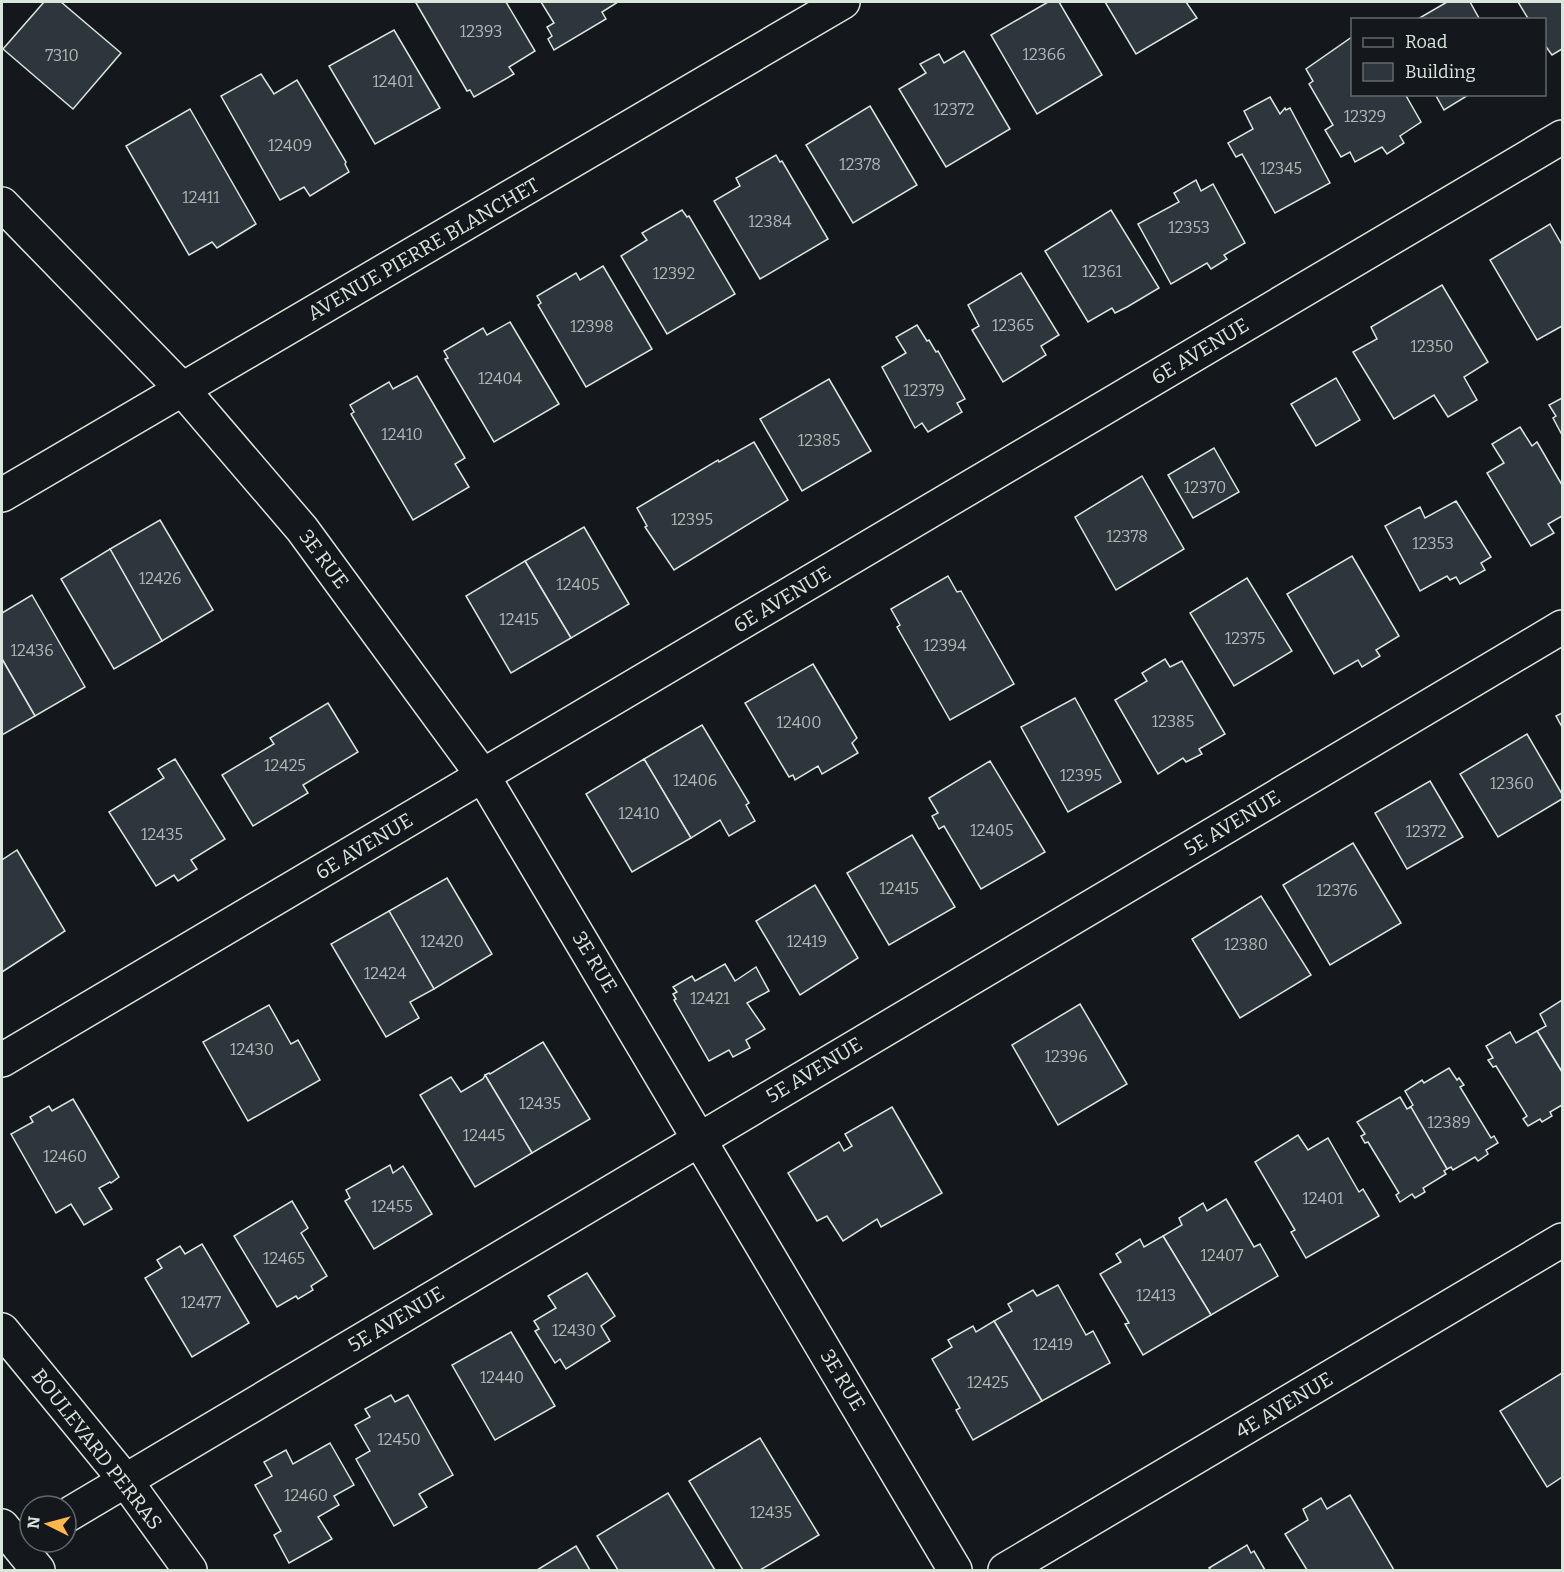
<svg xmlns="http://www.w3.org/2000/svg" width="1564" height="1572" font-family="Bitter,serif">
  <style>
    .building { fill: #2c363c; stroke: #d8e6dc; stroke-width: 1.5 }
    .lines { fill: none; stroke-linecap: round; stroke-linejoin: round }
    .minor-casing { stroke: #d8e6dc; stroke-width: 36 }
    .tertiary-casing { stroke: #d8e6dc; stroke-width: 36 }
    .secondary-casing { stroke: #d8e6dc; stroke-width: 36 }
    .minor { stroke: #14181c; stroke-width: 33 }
    .tertiary { stroke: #14181c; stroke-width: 33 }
    .secondary { stroke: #14181c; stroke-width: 33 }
    .labels { text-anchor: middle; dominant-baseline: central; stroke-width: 4.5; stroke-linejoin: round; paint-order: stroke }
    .number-label { font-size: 16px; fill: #adbab4 }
    .street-label { font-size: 20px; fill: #d8e6dc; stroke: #14181c }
  </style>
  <rect width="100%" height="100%" fill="#14181c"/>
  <g class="building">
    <polygon points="44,2 61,2 121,53 73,109 3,49"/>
    <polygon points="418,2 506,2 535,51 509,67 514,74 474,97 470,90 467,91 416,3"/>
    <polygon points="541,2 618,2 602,12 606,19 554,50 548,39 552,36 547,27 554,23"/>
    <polygon points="1048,2 1059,2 1102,75 1037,114 991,35"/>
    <polygon points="1105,2 1186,2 1197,18 1136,54"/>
    <polygon points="1447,2 1470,2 1480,20 1416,20"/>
    <polygon points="1518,2 1562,2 1562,49 1552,55 1544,44 1544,20 1529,20"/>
    <polygon points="394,30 440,108 375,144 329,66"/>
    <polygon points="1352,37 1352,94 1405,94 1421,122 1400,136 1404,143 1387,154 1382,147 1355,162 1350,152 1341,157 1325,130 1333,125 1309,84 1313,81 1306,69"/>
    <polygon points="964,51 1010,129 946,167 899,89 926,73 920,64 939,54 944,63"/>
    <polygon points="261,74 274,94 297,80 346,162 345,164 349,172 310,196 304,187 280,200 221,96"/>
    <polygon points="1435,94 1470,94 1444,110"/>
    <polygon points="1270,97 1280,114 1285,108 1286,110 1290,108 1330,183 1275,213 1242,154 1236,157 1228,143 1253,129 1244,111"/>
    <polygon points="870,106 917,185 853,223 806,145"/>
    <polygon points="190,109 256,224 217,248 212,242 189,255 126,146"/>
    <polygon points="776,155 780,162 782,161 828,239 760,279 714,201 740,186 736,178"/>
    <polygon points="1196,180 1201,191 1213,184 1245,243 1224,255 1227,259 1211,269 1207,263 1171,284 1138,224 1179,202 1174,193"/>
    <polygon points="682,210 687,217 689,216 735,294 667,334 621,256 647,240 642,233"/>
    <polygon points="1111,210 1159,288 1127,307 1115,313 1112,308 1088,322 1045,251"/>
    <polygon points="1550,224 1562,245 1562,326 1537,340 1490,260"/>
    <polygon points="603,266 652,349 586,387 538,305 541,303 537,296 576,273 580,280"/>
    <polygon points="1021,273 1059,335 1041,346 1046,355 1003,382 972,330 979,326 968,305"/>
    <polygon points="1442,285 1488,362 1464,377 1477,400 1448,417 1434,395 1394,419 1353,352 1377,339 1371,327"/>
    <polygon points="510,322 559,404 494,442 445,359 448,358 444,351 483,328 487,335"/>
    <polygon points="917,325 927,341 929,340 936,352 938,351 965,399 957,403 962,412 928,432 922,423 915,428 882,367 906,353 896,337"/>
    <polygon points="417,376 465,458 455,464 469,487 413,520 351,414 354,412 350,405 389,382 393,389"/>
    <polygon points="1336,378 1360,420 1316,446 1291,404"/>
    <polygon points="829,379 871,451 802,491 760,419"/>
    <polygon points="1562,398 1562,435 1553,418 1556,416 1549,405"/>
    <polygon points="1520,427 1532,446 1537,442 1562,485 1562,516 1548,524 1554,533 1531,546 1487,473 1504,463 1492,444"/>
    <polygon points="754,442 788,500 674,570 645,527 647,526 637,508 718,460 719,462"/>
    <polygon points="1214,448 1239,492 1193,518 1168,475"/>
    <polygon points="1142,476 1184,549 1116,590 1075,517"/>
    <polygon points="1456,501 1491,557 1481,563 1485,570 1460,584 1456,577 1450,580 1447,576 1420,591 1385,526 1420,507 1425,518"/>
    <polygon points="160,520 213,610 162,641 110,549"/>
    <polygon points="584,527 629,604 571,638 525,561"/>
    <polygon points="110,549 162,641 114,669 61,579"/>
    <polygon points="1352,556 1399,636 1376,650 1380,656 1362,667 1358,660 1334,674 1287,594"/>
    <polygon points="525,561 571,638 511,673 466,596"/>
    <polygon points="948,576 957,592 961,591 1014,684 950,720 897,627 900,625 891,609"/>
    <polygon points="1247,578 1292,651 1234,686 1190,613"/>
    <polygon points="32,595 85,687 35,716 2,659 2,613"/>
    <polygon points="2,659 35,716 2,735"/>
    <polygon points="1165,659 1170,667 1182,661 1225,734 1199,749 1202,754 1186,762 1183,758 1158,774 1115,700 1147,681 1142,673"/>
    <polygon points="813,664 857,738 852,743 858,753 822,774 818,766 795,780 793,775 789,777 745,703"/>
    <polygon points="1075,698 1121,782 1068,812 1021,727"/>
    <polygon points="328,703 358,752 303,785 308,793 253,826 222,775 274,744 270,738"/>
    <polygon points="1562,713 1562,727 1556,716"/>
    <polygon points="702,725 749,803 746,805 755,821 729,836 720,820 691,838 644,759"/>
    <polygon points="1527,734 1562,794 1562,799 1498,837 1460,774"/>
    <polygon points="175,759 225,839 191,860 197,869 178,881 174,875 156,886 109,812 164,778 158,769"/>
    <polygon points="644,759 691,838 632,872 586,794"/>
    <polygon points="990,761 1045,852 981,889 944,826 939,829 932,816 938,813 929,798"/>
    <polygon points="1430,781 1463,837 1407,869 1375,813"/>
    <polygon points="912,835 955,907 889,945 847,873"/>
    <polygon points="1353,843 1401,923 1330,965 1283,885"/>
    <polygon points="17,850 65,931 2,972 2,860"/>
    <polygon points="447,878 492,954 434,989 389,911"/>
    <polygon points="815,885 858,958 800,995 756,921"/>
    <polygon points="1261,896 1311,975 1240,1018 1192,939"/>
    <polygon points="389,911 434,989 410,1002 419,1018 386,1037 331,944"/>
    <polygon points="725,964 735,981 756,967 769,991 747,1003 765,1029 746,1040 750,1048 733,1057 729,1050 709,1061 674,1000 676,999 673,994 677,992 673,987 692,976 695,981"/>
    <polygon points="1562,1000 1562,1072 1537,1031 1546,1026 1540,1014"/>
    <polygon points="1080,1004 1127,1084 1058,1125 1012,1045"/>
    <polygon points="269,1005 291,1044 298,1040 320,1080 248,1121 203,1042"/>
    <polygon points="1537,1031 1562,1072 1562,1105 1550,1112 1552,1116 1542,1122 1540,1119 1528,1126 1523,1119 1527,1116 1496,1066 1493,1067 1488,1060 1493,1058 1486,1046 1510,1032 1516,1043"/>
    <polygon points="543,1042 590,1119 532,1153 485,1075 489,1073 490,1074"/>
    <polygon points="1449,1068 1457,1080 1459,1078 1464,1085 1460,1087 1491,1138 1494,1136 1498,1143 1486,1150 1488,1154 1478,1161 1475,1157 1453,1170 1451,1167 1447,1169 1410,1107 1413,1105 1405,1091 1422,1080 1424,1083"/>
    <polygon points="485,1075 532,1153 475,1187 420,1095 451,1077 461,1092 483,1079"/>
    <polygon points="1400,1097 1407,1109 1411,1107 1447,1169 1444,1171 1446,1174 1423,1188 1425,1192 1415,1198 1412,1194 1400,1202 1396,1195 1399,1193 1368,1142 1365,1143 1361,1136 1365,1134 1357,1122"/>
    <polygon points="73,1099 119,1177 111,1183 110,1182 99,1188 112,1209 84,1225 71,1204 56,1213 11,1134 33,1122 30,1117 49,1106 52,1111"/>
    <polygon points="892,1107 942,1193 881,1227 877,1219 843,1241 827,1216 817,1221 788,1173 839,1142 844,1151 852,1146 845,1134"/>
    <polygon points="1298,1135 1308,1150 1328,1138 1359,1192 1363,1189 1379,1216 1306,1258 1291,1232 1295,1230 1255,1162"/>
    <polygon points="390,1165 393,1173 403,1166 432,1214 374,1249 345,1201 350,1198 346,1190"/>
    <polygon points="1226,1199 1254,1247 1260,1244 1278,1276 1211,1315 1163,1236 1182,1225 1179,1218 1203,1203 1207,1211"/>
    <polygon points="292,1201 308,1228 301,1233 327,1276 311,1286 313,1290 298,1299 296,1296 277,1307 234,1236"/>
    <polygon points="1163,1236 1211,1315 1143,1355 1125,1324 1129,1323 1100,1274 1121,1262 1116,1254 1140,1239 1144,1247"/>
    <polygon points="202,1244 249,1323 192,1357 145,1278 162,1268 157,1260 180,1246 185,1254"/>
    <polygon points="587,1273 615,1316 601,1326 610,1341 566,1369 560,1359 555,1363 535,1331 539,1329 534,1321 556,1308 548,1296"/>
    <polygon points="1058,1285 1086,1335 1093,1331 1110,1363 1042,1401 994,1321 1012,1311 1008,1304 1033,1290 1037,1296"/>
    <polygon points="994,1321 1042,1401 973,1440 956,1410 960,1408 932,1359 952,1347 948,1340 973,1326 976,1332"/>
    <polygon points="511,1332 555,1406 495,1440 452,1365"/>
    <polygon points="1562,1373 1562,1477 1547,1487 1500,1411"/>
    <polygon points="391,1395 395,1402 408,1395 453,1475 419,1494 427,1507 394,1526 356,1459 370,1451 355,1425 370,1417 365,1409"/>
    <polygon points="760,1438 819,1535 760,1570 743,1570 689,1481"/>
    <polygon points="330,1443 354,1485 334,1496 339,1505 318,1517 332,1539 289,1563 274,1535 281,1531 255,1485 272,1476 264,1462 286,1450 293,1464"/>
    <polygon points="668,1493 715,1570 618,1570 597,1536"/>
    <polygon points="1350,1495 1394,1570 1307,1570 1285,1534 1308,1520 1303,1509 1321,1498 1327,1509"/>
    <polygon points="1247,1545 1251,1553 1254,1551 1265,1570 1211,1570 1209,1568"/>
    <polygon points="576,1546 590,1570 537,1570"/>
  </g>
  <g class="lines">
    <g class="minor-casing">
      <g id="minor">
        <polyline points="2,204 183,390 302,529 483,776 955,1570"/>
        <polyline points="2,1060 1562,137"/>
        <polyline points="66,1516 1562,627"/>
        <polyline points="1005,1570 1562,1240"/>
      </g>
    </g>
    <g class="tertiary-casing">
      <polyline id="tertiary" points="2,495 843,2"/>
    </g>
    <g class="secondary-casing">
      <g id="secondary">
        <polyline points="2,1330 125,1480 190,1570"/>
        <polyline points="2,1526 38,1570"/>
      </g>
    </g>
    <use href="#minor" class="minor"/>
    <use href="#tertiary" class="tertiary"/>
    <use href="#secondary" class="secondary"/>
  </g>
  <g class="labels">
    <g class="number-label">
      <text x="481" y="31">12393</text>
      <text x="1044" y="54">12366</text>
      <text x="62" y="55">7310</text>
      <text x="393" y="81">12401</text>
      <text x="954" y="109">12372</text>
      <text x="1365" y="116">12329</text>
      <text x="290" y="145">12409</text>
      <text x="860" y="164">12378</text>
      <text x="1281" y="168">12345</text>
      <text x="201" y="197">12411</text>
      <text x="770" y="221">12384</text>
      <text x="1189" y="227">12353</text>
      <text x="1102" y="271">12361</text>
      <text x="674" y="273">12392</text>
      <text x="1013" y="325">12365</text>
      <text x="592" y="326">12398</text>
      <text x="1432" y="346">12350</text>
      <text x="500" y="378">12404</text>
      <text x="924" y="390">12379</text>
      <text x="402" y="434">12410</text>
      <text x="819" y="440">12385</text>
      <text x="1205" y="487">12370</text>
      <text x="692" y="519">12395</text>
      <text x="1127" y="536">12378</text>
      <text x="1433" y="543">12353</text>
      <text x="160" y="578">12426</text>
      <text x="578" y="584">12405</text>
      <text x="519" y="619">12415</text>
      <text x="1245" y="638">12375</text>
      <text x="945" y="645">12394</text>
      <text x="32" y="650">12436</text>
      <text x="1173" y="721">12385</text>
      <text x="799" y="722">12400</text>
      <text x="285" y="765">12425</text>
      <text x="1081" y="775">12395</text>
      <text x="695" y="780">12406</text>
      <text x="1512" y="783">12360</text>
      <text x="639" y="813">12410</text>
      <text x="992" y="830">12405</text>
      <text x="1426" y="831">12372</text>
      <text x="162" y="834">12435</text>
      <text x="899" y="888">12415</text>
      <text x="1337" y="890">12376</text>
      <text x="442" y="941">12420</text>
      <text x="807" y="941">12419</text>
      <text x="1246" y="944">12380</text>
      <text x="385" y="973">12424</text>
      <text x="710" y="998">12421</text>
      <text x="252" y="1049">12430</text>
      <text x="1066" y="1056">12396</text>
      <text x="540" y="1103">12435</text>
      <text x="1449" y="1122">12389</text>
      <text x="484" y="1135">12445</text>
      <text x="65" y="1156">12460</text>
      <text x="1323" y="1198">12401</text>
      <text x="392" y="1206">12455</text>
      <text x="1222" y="1255">12407</text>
      <text x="284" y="1258">12465</text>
      <text x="1156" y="1295">12413</text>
      <text x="201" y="1302">12477</text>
      <text x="574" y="1330">12430</text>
      <text x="1053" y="1344">12419</text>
      <text x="502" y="1377">12440</text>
      <text x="988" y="1382">12425</text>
      <text x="399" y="1439">12450</text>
      <text x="306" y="1495">12460</text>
      <text x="771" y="1512">12435</text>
    </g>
    <g class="street-label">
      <text transform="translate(423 249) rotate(-30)">AVENUE PIERRE BLANCHET</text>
      <text transform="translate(1200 351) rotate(-31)">6E AVENUE</text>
      <text transform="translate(324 559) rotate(53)">3E RUE</text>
      <text transform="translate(782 599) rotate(-31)">6E AVENUE</text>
      <text transform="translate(1232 823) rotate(-31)">5E AVENUE</text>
      <text transform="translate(364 846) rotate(-31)">6E AVENUE</text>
      <text transform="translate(595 962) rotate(59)">3E RUE</text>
      <text transform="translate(814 1070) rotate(-31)">5E AVENUE</text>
      <text transform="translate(396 1319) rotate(-31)">5E AVENUE</text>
      <text transform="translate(843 1380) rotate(59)">3E RUE</text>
      <text transform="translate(1284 1405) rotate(-31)">4E AVENUE</text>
      <text transform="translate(97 1449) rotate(52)">BOULEVARD PERRAS</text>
    </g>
  </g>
  <rect width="1564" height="1572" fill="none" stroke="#d8e6dc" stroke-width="6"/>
  <rect x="1351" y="18" width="195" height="78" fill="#14181c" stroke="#626a69" stroke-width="1.5"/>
  <rect x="1363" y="38" width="30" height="9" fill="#14181c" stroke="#626a69" stroke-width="1.5"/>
  <text x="1405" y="48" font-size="18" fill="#d8e6dc">Road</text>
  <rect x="1363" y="63" width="30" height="18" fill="#2c363c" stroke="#626a69" stroke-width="1.5"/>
  <text x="1405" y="78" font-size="18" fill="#d8e6dc">Building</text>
  <g transform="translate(48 1524) rotate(276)"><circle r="28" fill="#14181c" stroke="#626a69" stroke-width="1.5"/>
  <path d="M0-4.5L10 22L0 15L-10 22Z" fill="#ffb74d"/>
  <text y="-9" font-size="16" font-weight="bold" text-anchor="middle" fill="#d8e6dc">N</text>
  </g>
</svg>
